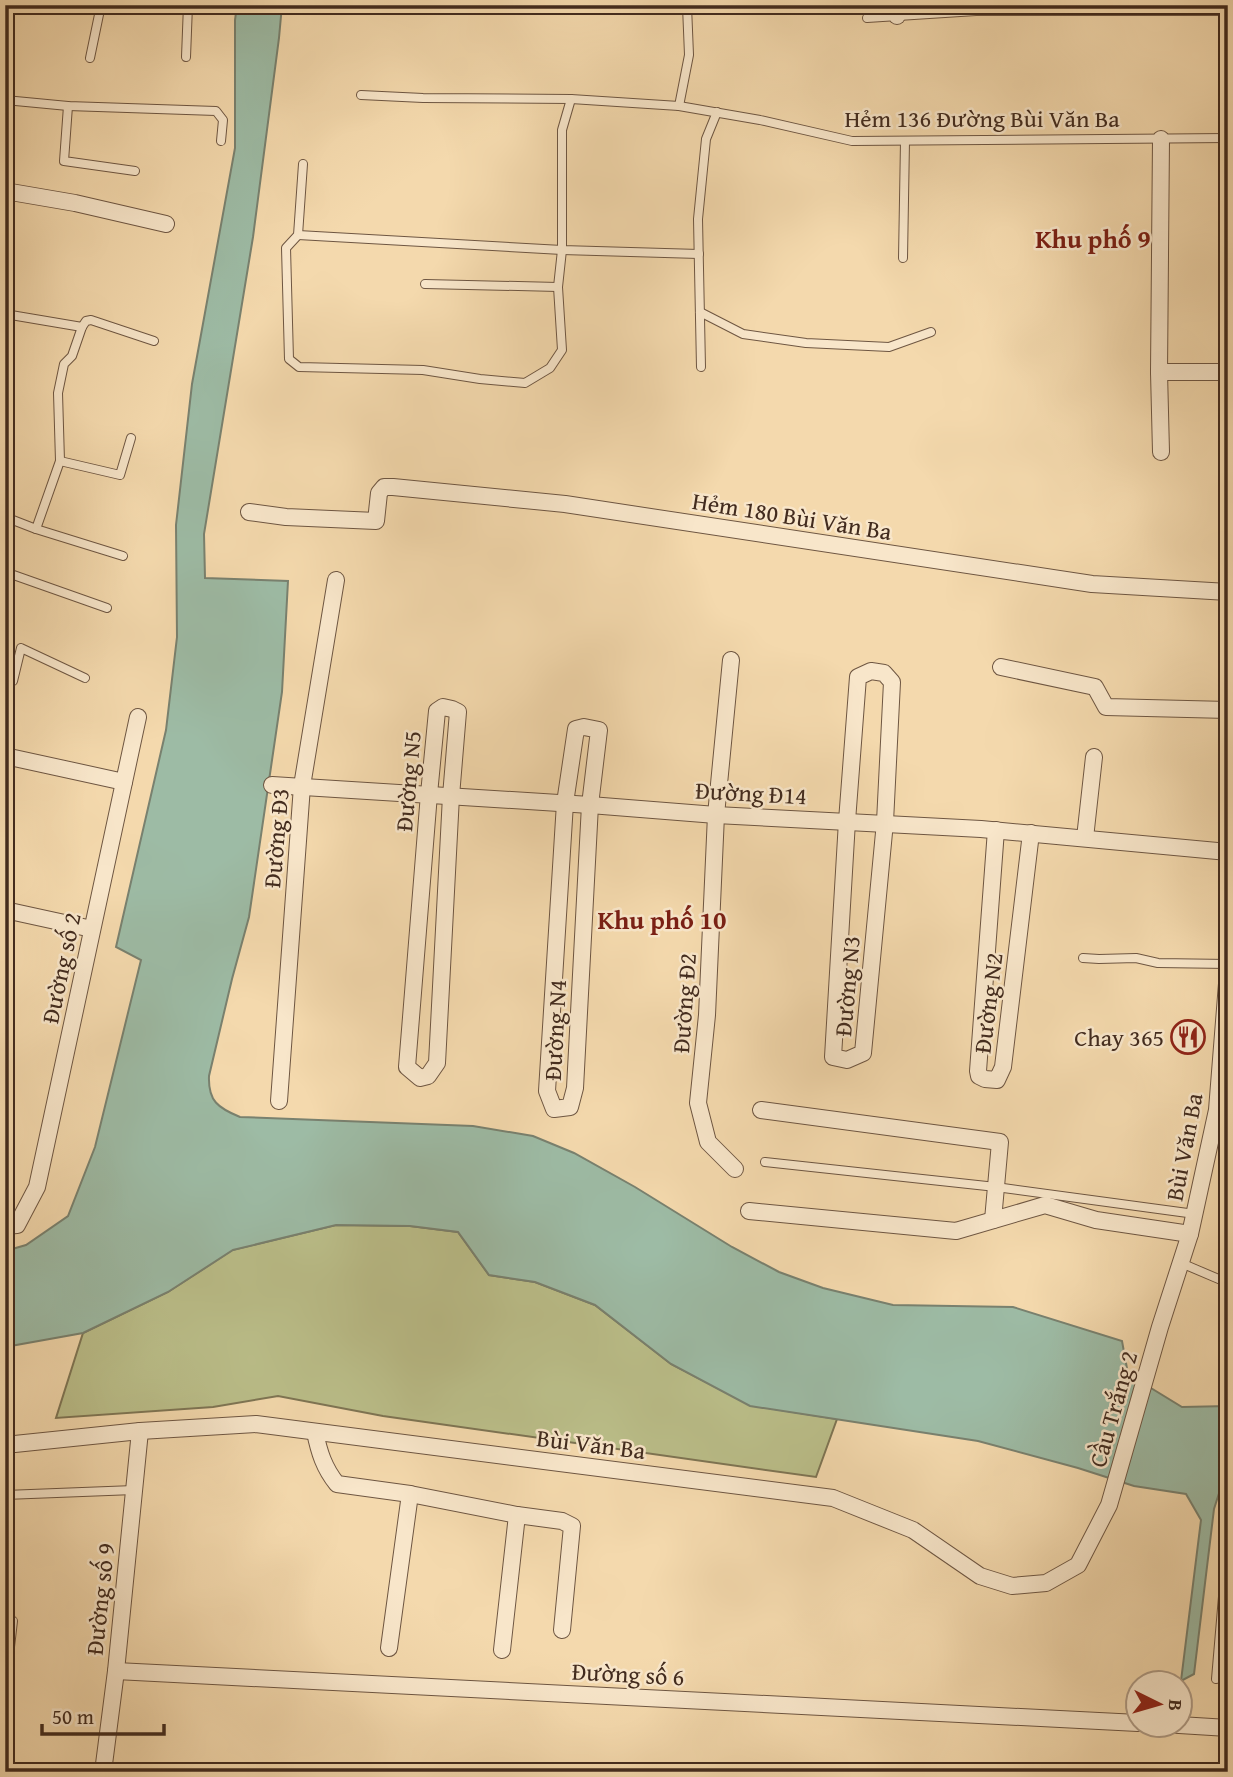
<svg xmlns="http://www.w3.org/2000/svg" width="1233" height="1777" font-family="'Gentium Book Plus',serif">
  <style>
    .green { fill: #bbbf8a; stroke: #7e7554; stroke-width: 2 }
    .water { fill: #9dbba5; stroke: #79816f; stroke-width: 2 }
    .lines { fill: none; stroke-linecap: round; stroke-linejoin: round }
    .service-casing { stroke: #6e5642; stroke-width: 10 }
    .minor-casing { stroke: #6e5642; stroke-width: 18 }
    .service { stroke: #f8e6ca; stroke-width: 8 }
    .minor { stroke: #f8e6ca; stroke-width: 16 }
    .labels { text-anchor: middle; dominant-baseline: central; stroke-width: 5; stroke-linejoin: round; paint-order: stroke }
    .street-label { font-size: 24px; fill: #422b1e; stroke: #f8e6ca }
    .poi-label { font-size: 24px; fill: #422b1e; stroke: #f8e6ca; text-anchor: end }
    .neighbourhood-label { font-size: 26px; font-weight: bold; fill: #7a1f14; stroke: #f8e6ca }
  </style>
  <rect width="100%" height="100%" fill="#f4d9ad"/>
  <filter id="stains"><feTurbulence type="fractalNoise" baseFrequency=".00286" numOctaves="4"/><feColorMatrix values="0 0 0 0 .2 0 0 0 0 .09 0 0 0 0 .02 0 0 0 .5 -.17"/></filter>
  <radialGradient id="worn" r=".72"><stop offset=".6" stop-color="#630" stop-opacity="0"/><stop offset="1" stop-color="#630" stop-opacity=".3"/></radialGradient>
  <polygon class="green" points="336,1225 410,1226 458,1232 489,1275 535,1282 595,1305 671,1364 750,1405 837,1419 816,1477 383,1416 278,1396 213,1407 56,1418 83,1333 168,1292 232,1250"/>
  <path class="water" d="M 237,5 L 282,5 L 279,38 L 253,237 L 204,534 L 205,578 L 288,581 L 282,692 L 249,917 L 232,979 L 209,1076 C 208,1101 218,1108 240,1117 L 473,1126 L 533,1136 L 574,1153 L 635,1187 L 732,1247 L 779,1272 L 823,1288 L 893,1305 L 1013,1307 L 1122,1341 L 1128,1374 L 1182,1407 L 1228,1406 L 1228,1465 L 1214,1509 L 1194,1674 L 1181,1681 L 1201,1520 L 1186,1494 L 1134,1486 L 1078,1468 L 978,1441 L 750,1406 L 671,1364 L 595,1305 L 535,1282 L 489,1275 L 458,1232 L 410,1226 L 336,1225 L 233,1250 L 168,1292 L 83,1333 L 5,1347 L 5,1251 L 26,1245 L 68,1216 L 95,1147 L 141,960 L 116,947 L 166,730 L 177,637 L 176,525 L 192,384 L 235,148 L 235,20 Z"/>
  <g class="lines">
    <g class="service-casing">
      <g id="service">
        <polyline points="867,18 976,11 1228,11"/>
        <polyline points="186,57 188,5"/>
        <polyline points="90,58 101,5"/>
        <polyline points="361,95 423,98 571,99 679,106 760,120 852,141 1228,138"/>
        <polyline points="5,100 68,106 216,111 223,120 221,141"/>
        <polyline points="68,106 64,161 135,171"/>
        <polyline points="679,106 689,55 687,6"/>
        <polyline points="303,164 298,235 286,248 289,359 299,367 423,370 480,379 525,383 550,368 562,350 558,287 562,250 562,130 571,99"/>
        <polyline points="298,235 562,250 699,254"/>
        <polyline points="903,258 905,141"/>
        <polyline points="425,284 558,287"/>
        <polyline points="700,312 743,334 806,343 889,347 931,332"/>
        <polyline points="5,314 82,327"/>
        <polyline points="701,367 698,219 706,139 717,112"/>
        <polyline points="60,461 120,475 131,438"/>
        <polyline points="5,517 36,529 123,556"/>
        <polyline points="36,529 60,461 58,393 64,364 72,356 82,327 86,321 91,320 154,341"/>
        <polyline points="5,572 107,608"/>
        <polyline points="5,679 13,681 21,648 85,678"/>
        <polyline points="1083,958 1099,959 1136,958 1158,963 1228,964"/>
        <polyline points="765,1162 996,1187 1195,1214"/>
        <polyline points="1181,1263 1228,1283"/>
        <polyline points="5,1495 134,1490"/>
        <polyline points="1216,1679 1228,1538"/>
        <polyline points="5,1690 13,1621"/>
      </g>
    </g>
    <g class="minor-casing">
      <g id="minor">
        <polyline points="897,5 897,16"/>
        <polyline points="5,191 75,203 166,224"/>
        <polyline points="1159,372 1228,372"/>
        <polyline points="1161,452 1159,372 1161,139"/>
        <polyline points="249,512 286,517 376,521 379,493 384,487 393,487 565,504 1092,584 1228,592"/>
        <polyline points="731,660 716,815 707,1015 698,1103 708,1142 735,1169"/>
        <polyline points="1001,667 1095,687 1106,707 1228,710"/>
        <polygon points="871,671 884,673 892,682 885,822 863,1053 847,1060 833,1057 847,821 858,677"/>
        <polygon points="443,707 452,709 458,712 451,796 437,1063 428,1076 420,1078 407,1067 429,794 437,711"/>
        <polygon points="584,727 599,730 590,805 575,1088 570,1107 554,1109 547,1091 565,803 576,729"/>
        <polyline points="5,756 124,782"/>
        <polyline points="272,785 590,805 716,815 981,829 1228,852"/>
        <polyline points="996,830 978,1071 979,1076 985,1079 997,1080 1003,1067 1031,833"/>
        <polyline points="1085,838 1094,757"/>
        <polyline points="5,910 92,929"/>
        <polyline points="279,1101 302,786 336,580"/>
        <polyline points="761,1110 1000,1142 993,1220"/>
        <polyline points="749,1211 956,1231 1045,1205 1096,1220 1190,1234"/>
        <polyline points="5,1226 17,1225 37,1187 138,717"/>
        <path d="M 315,1432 C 319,1452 324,1468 337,1484 L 410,1494 L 517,1515 L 562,1521 L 572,1526 L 562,1630"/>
        <polyline points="5,1445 140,1431 256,1424 833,1498 913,1530 980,1576 1012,1586 1046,1583 1078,1565 1109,1505 1160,1327 1190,1234 1217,1110 1228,971"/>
        <polyline points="389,1648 410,1494"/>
        <polyline points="502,1650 517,1515"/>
        <polyline points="116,1671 1138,1723"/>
        <polyline points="1163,1724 1228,1728"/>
        <polyline points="103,1772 116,1671 140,1431"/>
      </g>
    </g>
    <use href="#service" class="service"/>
    <use href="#minor" class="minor"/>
  </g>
  <defs>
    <g id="restaurant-ring" transform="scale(1.75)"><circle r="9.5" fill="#f8e6ca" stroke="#8f2418" stroke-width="1.5"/><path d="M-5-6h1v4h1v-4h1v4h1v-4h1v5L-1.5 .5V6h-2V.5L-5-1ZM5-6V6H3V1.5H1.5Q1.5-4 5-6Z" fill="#8f2418"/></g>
  </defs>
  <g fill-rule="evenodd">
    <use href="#restaurant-ring" x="1188" y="1037"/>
  </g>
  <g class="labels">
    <g class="street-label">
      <text x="982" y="118">Hẻm 136 Đường Bùi Văn Ba</text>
      <text transform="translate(792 516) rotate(9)">Hẻm 180 Bùi Văn Ba</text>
      <text transform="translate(408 781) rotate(-85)">Đường N5</text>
      <text transform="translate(751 793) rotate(3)">Đường Đ14</text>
      <text transform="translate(276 838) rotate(-85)">Đường Đ3</text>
      <text transform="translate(61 968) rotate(-78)">Đường số 2</text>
      <text transform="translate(847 986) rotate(-85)">Đường N3</text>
      <text transform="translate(684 1003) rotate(-86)">Đường Đ2</text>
      <text transform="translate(988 1003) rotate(-83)">Đường N2</text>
      <text transform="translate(555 1030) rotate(-87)">Đường N4</text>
      <text transform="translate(1184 1147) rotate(-79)">Bùi Văn Ba</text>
      <text transform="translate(1113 1409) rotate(-74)">Cầu Trắng 2</text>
      <text transform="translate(591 1444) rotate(7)">Bùi Văn Ba</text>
      <text transform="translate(100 1599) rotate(-84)">Đường số 9</text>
      <text transform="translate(628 1674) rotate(3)">Đường số 6</text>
    </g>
    <g class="poi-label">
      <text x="1164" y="1037">Chay 365</text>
    </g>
    <g class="neighbourhood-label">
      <text x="1093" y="238">Khu phố 9</text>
      <text x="662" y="919">Khu phố 10</text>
    </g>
  </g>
  <rect width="1233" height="1777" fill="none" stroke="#f4d9ad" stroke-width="28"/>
  <rect x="7" y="7" width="1219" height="1763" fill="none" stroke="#422b1e" stroke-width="3.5"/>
  <rect x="14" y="14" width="1205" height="1749" fill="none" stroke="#422b1e" stroke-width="2"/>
  <g transform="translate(1159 1704) rotate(95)"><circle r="33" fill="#f8e6ca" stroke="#af9b85" stroke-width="2"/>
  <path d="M0-5L12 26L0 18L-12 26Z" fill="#8f2418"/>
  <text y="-10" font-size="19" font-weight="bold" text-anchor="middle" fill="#422b1e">B</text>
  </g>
  <path d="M42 1724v10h122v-10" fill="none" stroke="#422b1e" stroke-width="3.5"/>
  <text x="52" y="1724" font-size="21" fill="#422b1e" stroke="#f8e6ca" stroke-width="5" paint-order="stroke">50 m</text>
  <rect width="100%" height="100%" filter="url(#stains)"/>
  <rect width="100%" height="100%" fill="url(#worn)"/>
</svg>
